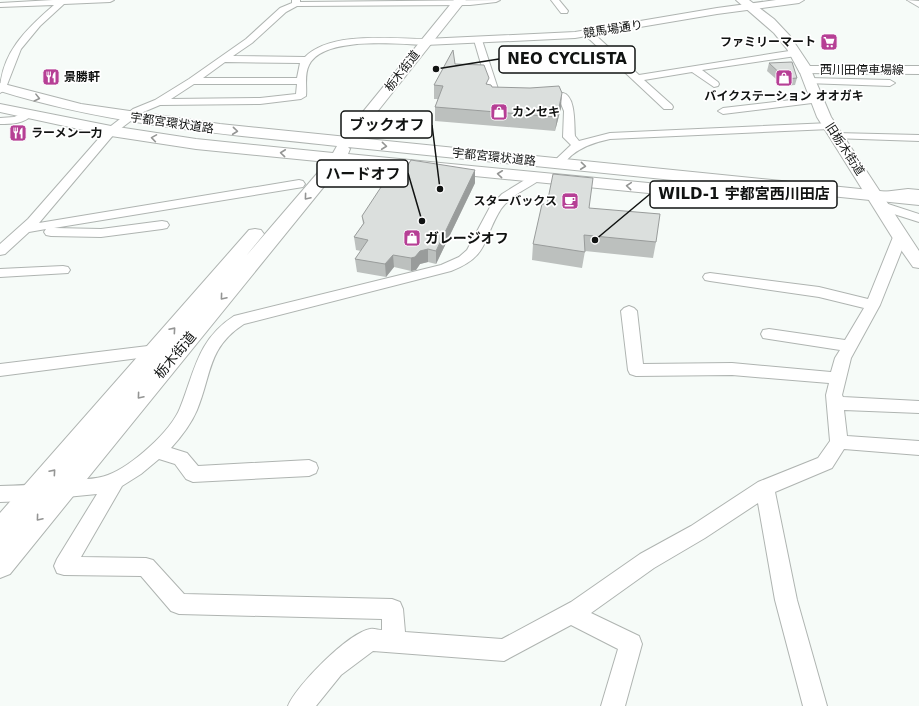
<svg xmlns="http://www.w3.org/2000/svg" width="919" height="706" font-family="'DejaVu Sans','Noto Sans JP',sans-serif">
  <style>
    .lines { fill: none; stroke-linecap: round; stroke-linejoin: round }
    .minor-casing { stroke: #afb4b1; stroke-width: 2 }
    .tertiary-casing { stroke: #afb4b1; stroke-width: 2 }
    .secondary-casing { stroke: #afb4b1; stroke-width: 2 }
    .primary-casing { stroke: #afb4b1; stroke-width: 2 }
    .trunk-casing { stroke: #afb4b1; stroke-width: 2 }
    .minor { fill: #fff; fill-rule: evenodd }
    .tertiary { fill: #fff; fill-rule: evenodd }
    .secondary { fill: #fff; fill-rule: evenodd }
    .primary { fill: #fff; fill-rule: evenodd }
    .trunk { fill: #fff; fill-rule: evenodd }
    .wall { fill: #bcc0be }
    .shaded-wall { fill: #999c9b }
    .building { fill: #dbdfdd; stroke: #999c9b }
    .oneway { stroke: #949594 }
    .labels { text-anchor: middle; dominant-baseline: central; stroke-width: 3.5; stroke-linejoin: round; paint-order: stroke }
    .far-street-label { font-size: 12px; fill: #111312; stroke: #fff }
    .far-poi-label { font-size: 12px; font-weight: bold; fill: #111312; stroke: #fff; text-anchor: start }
    .poi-label { font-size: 14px; font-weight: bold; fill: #111312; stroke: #fff; text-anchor: start }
    .street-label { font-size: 14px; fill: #111312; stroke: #fff }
    .leader { fill: none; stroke: #111312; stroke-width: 1.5 }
    .callout-dot { fill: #111312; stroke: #fff; stroke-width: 1.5 }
    .callout { fill: #fff; stroke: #111312; stroke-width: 1.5 }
    .callout-label { font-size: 15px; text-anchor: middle; font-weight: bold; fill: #111312 }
  </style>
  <rect width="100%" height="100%" fill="#f6fbf8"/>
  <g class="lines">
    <g class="minor-casing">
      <g id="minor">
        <path d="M 53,0 L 114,0 L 110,2 L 64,4 L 40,26 L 21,49 L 5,90 L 0,93 C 0,54 26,29 54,5 L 0,7 L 0,3 Z"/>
        <path d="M 292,0 L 300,0 L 300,2 L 500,0 L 496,2 L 470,5 L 297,6 L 286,12 L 252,43 L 233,56 L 305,57 C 331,31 391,39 425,39 L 429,42 L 425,45 C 397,44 323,36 309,65 C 304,75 307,86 306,96 L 301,99 L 260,104 L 160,105 L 141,113 L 115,133 L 39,223 L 299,180 L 303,181 L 305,184 L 303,187 L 54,228 L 101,229 L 162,221 L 167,222 L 169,225 L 167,228 L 162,229 L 101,237 L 51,236 L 46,235 L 44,232 L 46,229 L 29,232 L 5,254 L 0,255 L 0,244 L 28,219 L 107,129 L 133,109 L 155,100 L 189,79 L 246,39 L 280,8 L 292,3 ZM 225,62 L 300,63 L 297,78 L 203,78 ZM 194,84 L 297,84 L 296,94 L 260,98 L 171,99 Z"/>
        <polygon points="551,0 559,0 568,11 567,13 561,13"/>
        <polygon points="907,0 919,1 919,7"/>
        <polygon points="588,30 591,31 639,75 776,53 796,50 801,53 796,56 702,70 718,82 719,84 718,86 714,87 692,72 644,80 672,105 673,107 672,109 664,109 585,35 584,33"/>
        <polygon points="478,37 482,40 500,95 510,95 511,97 510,99 496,101 491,98 474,40"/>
        <polygon points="809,78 890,80 895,83 890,86 806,83 804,81 806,79"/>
        <path d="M 563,93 C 576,96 574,125 575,136 L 579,141 L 610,133 L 830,123 L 835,126 L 830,129 L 610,139 C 596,142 583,146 572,155 C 567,159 564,165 558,167 L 552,163 L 571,145 L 563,137 L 564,111 L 559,99 L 541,100 L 536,97 L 541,94 Z"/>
        <polygon points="816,97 820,98 821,100 820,102 723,114 718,111 723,108"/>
        <path d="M 28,111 L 32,112 L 33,114 C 25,124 11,124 0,124 L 0,118 L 14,117 Z"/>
        <polygon points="836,133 919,135 919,141 832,138 830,136"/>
        <path d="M 536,173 L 542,177 L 540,180 C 528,188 510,196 501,209 C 482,239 490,256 451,271 L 244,324 C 207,348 212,374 197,410 C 191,424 181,437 171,448 L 187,453 L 198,466 L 309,460 L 316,463 L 318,468 L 316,473 L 309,476 L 193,482 L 186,479 L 175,464 L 159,459 L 141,474 L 122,486 L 81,557 L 146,558 L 153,560 L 184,594 L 392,599 L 400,602 L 403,609 L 405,632 L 502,639 L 571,602 L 640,554 L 691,526 L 758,482 L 818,458 L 830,441 L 826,395 L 829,383 L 732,375 L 636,376 L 630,374 L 628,370 L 621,311 L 624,308 L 629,306 L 634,308 L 637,311 L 643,364 L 732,363 L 831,372 L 835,358 L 840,350 L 769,339 L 763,338 L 761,334 L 763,330 L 769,329 L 845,340 L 864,308 L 819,297 L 710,281 L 705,280 L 703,277 L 705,274 L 710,273 L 819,287 L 868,299 L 893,237 L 895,234 L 905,234 L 907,237 L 880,305 L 851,358 L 842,395 L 843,397 L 919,401 L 919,413 L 844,410 L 847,436 L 919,441 L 919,455 L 844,449 L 832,468 L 775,492 L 797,600 L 827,706 L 803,706 L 775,600 L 758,503 L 705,538 L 654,568 L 591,613 L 639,636 L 642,644 L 625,706 L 601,706 L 618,649 L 571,625 L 504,661 L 373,651 L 341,675 L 316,706 L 288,706 C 296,686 348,633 370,629 C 374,628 378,630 382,630 L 382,619 L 179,614 L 171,611 L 141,576 L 64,575 L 57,573 L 54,566 L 57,559 L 97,494 L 26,501 L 0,502 L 0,486 C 25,486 50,483 76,480 C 86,479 98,479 108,475 C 132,466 171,431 180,408 C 195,371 197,340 234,316 L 441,265 L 459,257 L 467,250 L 490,207 L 502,194 Z"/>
        <path d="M 908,189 L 919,190 L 919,198 C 910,197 881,202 877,196 L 883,192 Z"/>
        <polygon points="882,202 919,214 919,222 878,209 876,206"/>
        <polygon points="63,266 68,267 70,270 68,273 0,277 0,269"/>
        <polygon points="156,345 162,347 164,351 162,355 0,376 0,364"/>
      </g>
    </g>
    <g class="tertiary-casing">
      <g id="tertiary">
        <polygon points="776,0 804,0 799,3 717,14 575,38 425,45 419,42 425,39 575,32 717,8"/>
        <polygon points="805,66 811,70 831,117 919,251 919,268 913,267 892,237 817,117 799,70"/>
      </g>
    </g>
    <g class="secondary-casing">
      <polygon id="secondary" points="736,0 749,0 774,19 790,36 810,66 919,66 919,74 800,73 787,49 774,33"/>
    </g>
    <g class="primary-casing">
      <polygon id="primary" points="454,0 466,0 350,146 340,146 337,143 340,140"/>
    </g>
    <g class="trunk-casing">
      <path id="trunk" d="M 0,83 L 81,104 L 220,124 L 919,195 L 919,205 L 348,147 L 350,149 L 348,154 L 669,185 L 675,186 L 677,190 L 675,194 L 669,195 L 343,163 L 10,574 L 0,578 L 0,513 L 249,230 L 255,229 L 261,230 L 264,234 L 246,256 L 327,162 L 196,149 L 111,136 L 0,112 L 0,104 L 111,126 L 196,139 L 333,153 L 337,146 C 224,134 109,125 0,91 Z"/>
    </g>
    <use href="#minor" class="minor"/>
    <use href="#tertiary" class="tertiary"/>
    <use href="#secondary" class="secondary"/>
    <use href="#primary" class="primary"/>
    <use href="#trunk" class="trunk"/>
  </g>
  <g class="wall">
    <polygon points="769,63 797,78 795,85 784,86 767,71"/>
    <polygon points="455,64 492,87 561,108 555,131 435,121 435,107 438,99 434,99 434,85"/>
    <polygon points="475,170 475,183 436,264 428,262 420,264 416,270 411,271 394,267 386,277 357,272 355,259 361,251 356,250 354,237 363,224 362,216 390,180"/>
    <polygon points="547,204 589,208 656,242 653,258 585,251 582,268 532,260 533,244"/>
  </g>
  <g class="shaded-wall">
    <polygon points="562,93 561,108 555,131 557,117"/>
    <polygon points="475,170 475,183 436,264 436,251"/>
    <polygon points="428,249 428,262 420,264 416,270 411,271 411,258 420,251"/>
    <polygon points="393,255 394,267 386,277 385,264"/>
  </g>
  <g class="building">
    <polygon points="453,50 455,64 484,65 489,78 486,84 491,85 492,87 530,88 559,86 562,93 557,117 435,107 443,86 434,85"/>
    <polygon points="792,62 797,78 786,79 769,63"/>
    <polygon points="411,160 475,170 436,251 428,249 420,251 415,257 411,258 393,255 385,264 355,259 368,240 354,237 364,223 362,216 385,181 390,180 399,166 408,165"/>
    <polygon points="553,174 593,178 589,208 660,214 656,242 584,235 585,252 533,244 542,204 547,204"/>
  </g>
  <defs><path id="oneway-chevron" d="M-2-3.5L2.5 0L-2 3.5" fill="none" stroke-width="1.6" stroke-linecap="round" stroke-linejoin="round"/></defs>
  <g class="oneway">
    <use href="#oneway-chevron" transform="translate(37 98) rotate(14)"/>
    <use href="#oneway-chevron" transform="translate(235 131) rotate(6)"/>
    <use href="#oneway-chevron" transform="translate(154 138) rotate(-171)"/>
    <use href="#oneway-chevron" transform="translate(384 146) rotate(6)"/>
    <use href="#oneway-chevron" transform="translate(283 153) rotate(-174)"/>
    <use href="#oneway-chevron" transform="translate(583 166) rotate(6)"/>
    <use href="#oneway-chevron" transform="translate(500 174) rotate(-174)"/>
    <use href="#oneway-chevron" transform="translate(629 186) rotate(-175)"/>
    <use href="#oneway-chevron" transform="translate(307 197) rotate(130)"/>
    <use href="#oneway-chevron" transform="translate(223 297) rotate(130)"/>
    <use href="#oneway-chevron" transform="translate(173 330) rotate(-49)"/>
    <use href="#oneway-chevron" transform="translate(140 396) rotate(130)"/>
    <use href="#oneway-chevron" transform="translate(53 472) rotate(-49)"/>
    <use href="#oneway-chevron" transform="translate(39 518) rotate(130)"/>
  </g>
  <defs>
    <g id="supermarket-square" transform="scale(0.9)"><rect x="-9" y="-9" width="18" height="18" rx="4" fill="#b63f95" stroke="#fff"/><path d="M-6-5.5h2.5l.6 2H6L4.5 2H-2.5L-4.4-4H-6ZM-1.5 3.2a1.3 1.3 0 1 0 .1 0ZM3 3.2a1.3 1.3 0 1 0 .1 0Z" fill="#fff"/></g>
    <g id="restaurant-square" transform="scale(0.9)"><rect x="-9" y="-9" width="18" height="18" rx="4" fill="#b63f95" stroke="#fff"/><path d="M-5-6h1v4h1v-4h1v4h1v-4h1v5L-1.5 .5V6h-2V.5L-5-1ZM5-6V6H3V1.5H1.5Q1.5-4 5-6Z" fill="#fff"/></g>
    <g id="shop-square" transform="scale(0.9)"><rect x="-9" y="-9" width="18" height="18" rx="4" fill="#b63f95" stroke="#fff"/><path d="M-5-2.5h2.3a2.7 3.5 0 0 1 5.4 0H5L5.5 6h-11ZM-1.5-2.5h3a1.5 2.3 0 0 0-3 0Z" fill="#fff"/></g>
    <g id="cafe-square" transform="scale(0.9)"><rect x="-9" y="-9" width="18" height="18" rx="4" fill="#b63f95" stroke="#fff"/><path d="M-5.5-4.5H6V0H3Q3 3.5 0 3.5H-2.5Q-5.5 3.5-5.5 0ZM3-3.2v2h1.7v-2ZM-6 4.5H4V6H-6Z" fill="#fff"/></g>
  </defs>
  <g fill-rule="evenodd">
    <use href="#supermarket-square" x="829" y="42"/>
    <use href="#restaurant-square" x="51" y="77"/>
    <use href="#shop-square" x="784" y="78"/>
    <use href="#shop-square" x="499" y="112"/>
    <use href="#restaurant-square" x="18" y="133"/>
    <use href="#cafe-square" x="570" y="201"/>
    <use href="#shop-square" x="412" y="238"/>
  </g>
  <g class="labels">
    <g class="far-street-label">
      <text transform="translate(613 29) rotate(-9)">競馬場通り</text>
      <text x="862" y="70">西川田停車場線</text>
      <text transform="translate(402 71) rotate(-52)">栃木街道</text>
      <text transform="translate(172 123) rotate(8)">宇都宮環状道路</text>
      <text transform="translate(845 149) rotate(57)">旧栃木街道</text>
      <text transform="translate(494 157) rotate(6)">宇都宮環状道路</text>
    </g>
    <g class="far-poi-label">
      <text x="816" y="42" text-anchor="end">ファミリーマート</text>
      <text x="64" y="77">景勝軒</text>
      <text x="784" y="96" text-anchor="middle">バイクステーション オオガキ</text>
      <text x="512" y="112">カンセキ</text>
      <text x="31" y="133">ラーメン一力</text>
      <text x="557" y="201" text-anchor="end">スターバックス</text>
    </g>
    <g class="poi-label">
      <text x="425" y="238">ガレージオフ</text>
    </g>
    <g class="street-label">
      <text transform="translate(175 355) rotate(-50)">栃木街道</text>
    </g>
  </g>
  <path class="leader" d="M436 69L499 59M440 189L432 125M422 221L408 173M595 240L650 194"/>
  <g class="callout-dot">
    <circle cx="436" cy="69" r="4"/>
    <circle cx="440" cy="189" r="4"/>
    <circle cx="422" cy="221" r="4"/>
    <circle cx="595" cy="240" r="4"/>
  </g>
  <g class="callout">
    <rect x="499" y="46" width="136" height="27" rx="4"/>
    <rect x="341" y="111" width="91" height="27" rx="4"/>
    <rect x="317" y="160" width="91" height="27" rx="4"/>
    <rect x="650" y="181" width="187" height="27" rx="4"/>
  </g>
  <g class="callout-label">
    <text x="567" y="64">NEO CYCLISTA</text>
    <text x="387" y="130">ブックオフ</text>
    <text x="363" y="179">ハードオフ</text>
    <text x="744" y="199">WILD-1 宇都宮西川田店</text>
  </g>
</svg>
